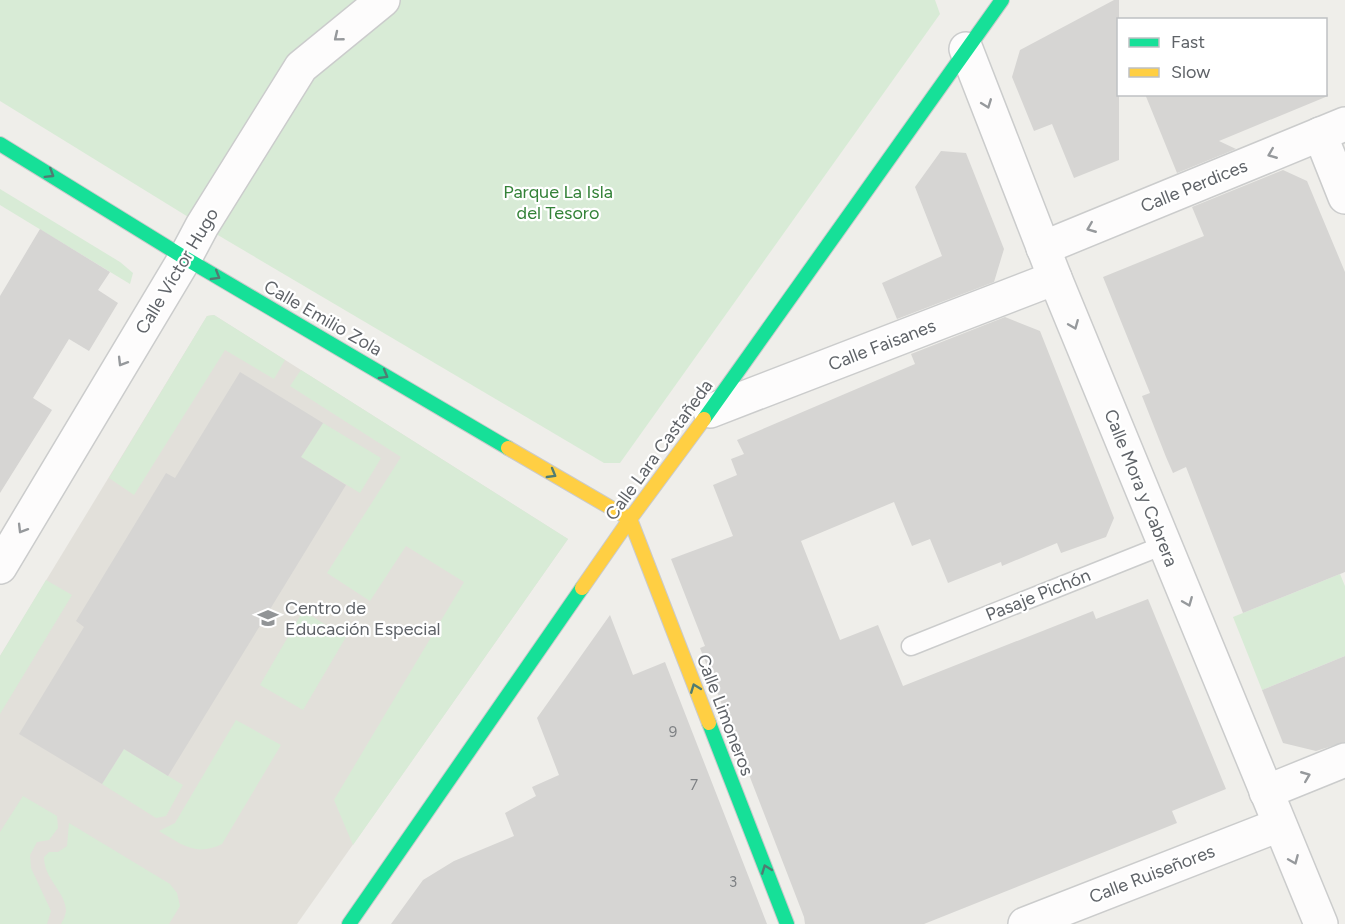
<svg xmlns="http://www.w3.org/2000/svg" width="1345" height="924" font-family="Figtree,sans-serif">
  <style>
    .education { fill: #e2e0da }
    .green { fill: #d8ebd6 }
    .building { fill: #d6d5d3 }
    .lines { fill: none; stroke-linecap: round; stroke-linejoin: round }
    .lane-casing { stroke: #cbcccc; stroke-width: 21 }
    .street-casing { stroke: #cbcccc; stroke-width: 36 }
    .fast-casing { stroke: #cacacb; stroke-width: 16 }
    .slow-casing { stroke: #cacacb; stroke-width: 16 }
    .lane { stroke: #fdfcfc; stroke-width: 18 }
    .street { stroke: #fdfcfc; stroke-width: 33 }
    .fast { stroke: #16e098; stroke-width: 14 }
    .slow { stroke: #ffcf43; stroke-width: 14 }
    .oneway { stroke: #96999c }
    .oneway2 { stroke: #507c72 }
    .labels { text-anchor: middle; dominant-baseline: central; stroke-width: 4.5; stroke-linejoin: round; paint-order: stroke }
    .number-label { font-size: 15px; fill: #7e8184 }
    .street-label { font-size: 18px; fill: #5f6368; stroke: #fff }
    .park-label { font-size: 18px; fill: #348238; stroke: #fff }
    .poi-label { font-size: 18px; fill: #5f6368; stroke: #fff; text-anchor: start }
  </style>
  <rect width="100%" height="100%" fill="#efeeea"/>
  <polygon class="education" points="214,315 568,539 297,924 0,924 0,656 207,316"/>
  <g class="green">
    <polygon points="0,0 935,0 940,14 620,463 604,463 211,231 0,101"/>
    <polygon points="0,189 120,262 133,273 130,284 0,205"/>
    <polygon points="214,315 285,360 274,379 225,350 134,495 109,478 207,316"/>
    <polygon points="301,370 568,539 353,845 334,800 464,582 406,546 370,601 327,573 401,457 290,386"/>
    <polygon points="323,423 381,458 360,493 301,457"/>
    <polygon points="1340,574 1345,586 1345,656 1262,690 1233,617"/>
    <polygon points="46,580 72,595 0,714 0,656"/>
    <polygon points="303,611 346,637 303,710 260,685"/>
    <path d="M 236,720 L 281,745 L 222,844 C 196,857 181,844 159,831 L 175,823 Z"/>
    <polygon points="124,749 183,785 166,816 156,818 102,784"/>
    <polygon points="23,796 57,816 58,828 49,840 37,842 30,855 31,868 51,911 47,924 0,924 0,832"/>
    <path d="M 69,823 L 170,884 L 177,893 L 180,906 L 169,924 L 61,924 C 63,920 66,915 66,910 C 65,891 44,879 44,857 L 49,852 L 58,852 L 67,846 Z"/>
  </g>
  <g class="building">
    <polygon points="1114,0 1119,0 1119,160 1074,178 1052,124 1034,131 1012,77 1020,50"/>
    <polygon points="1145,94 1328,94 1328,96 1219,141 1236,149 1177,173"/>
    <polygon points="941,151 966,153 1004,249 994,282 897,319 882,283 942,256 915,187"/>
    <polygon points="1283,170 1307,181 1345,272 1345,572 1243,613 1186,467 1173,473 1166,457 1142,396 1150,393 1103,277 1204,236 1192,207"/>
    <polygon points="40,229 110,272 98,290 118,303 89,351 69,339 33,398 52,410 0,493 0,296"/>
    <polygon points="1005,317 1040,331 1114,518 1106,537 1061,553 1057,543 1002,566 1001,562 948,583 930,539 912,546 894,502 801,541 840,640 878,625 903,686 1093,611 1096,619 1148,599 1226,789 1172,811 1177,823 924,924 805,924 804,917 700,648 705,646 671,559 733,536 713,485 737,475 731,459 744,454 737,440 915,364 911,354"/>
    <polygon points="240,372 323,423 301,457 346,485 168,776 124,749 102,784 19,734 84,627 76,621 166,473 175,478"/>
    <polygon points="610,615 633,675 665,662 767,924 391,924 423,880 454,861 514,836 505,813 536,796 532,787 559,775 537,718"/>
    <polygon points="1345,656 1345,742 1316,751 1283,743 1262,690"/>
  </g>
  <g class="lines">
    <g class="lane-casing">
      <polyline id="lane" points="911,646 1164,545"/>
    </g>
    <g class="street-casing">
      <g id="street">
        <polyline points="966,49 1055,278 1321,924"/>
        <polyline points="1320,134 1345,197"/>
        <polyline points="1043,248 1345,124"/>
        <polyline points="710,411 1055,278"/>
        <polyline points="0,567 185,258 202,226 301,67 383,0"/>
        <polyline points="1266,792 1345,760"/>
        <polyline points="1025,924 1279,825"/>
      </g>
    </g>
    <g class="fast-casing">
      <g id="fast">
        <polyline points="0,144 185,258 508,448"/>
        <polyline points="704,419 1002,0"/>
        <polyline points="709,723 787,924"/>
        <polyline points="349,924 582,588"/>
      </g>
    </g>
    <g class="slow-casing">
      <g id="slow">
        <polyline points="508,448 630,519 709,723"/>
        <polyline points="582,588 630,519 704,419"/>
      </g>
    </g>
    <use href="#lane" class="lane"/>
    <use href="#street" class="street"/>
    <use href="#fast" class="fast"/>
    <use href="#slow" class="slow"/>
  </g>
  <defs><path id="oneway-chevron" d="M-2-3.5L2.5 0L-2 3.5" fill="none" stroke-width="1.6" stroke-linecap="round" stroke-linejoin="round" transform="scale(1.5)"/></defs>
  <g class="oneway">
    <use href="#oneway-chevron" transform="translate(338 37) rotate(141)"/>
    <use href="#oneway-chevron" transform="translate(987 104) rotate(69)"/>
    <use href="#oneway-chevron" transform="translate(1272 154) rotate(158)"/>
    <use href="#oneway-chevron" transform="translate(1091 228) rotate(158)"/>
    <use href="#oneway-chevron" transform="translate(1074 325) rotate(68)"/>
    <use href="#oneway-chevron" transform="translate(122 362) rotate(121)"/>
    <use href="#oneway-chevron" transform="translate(22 529) rotate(121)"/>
    <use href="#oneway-chevron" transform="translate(1188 602) rotate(68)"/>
    <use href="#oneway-chevron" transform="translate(1306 776) rotate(-22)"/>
    <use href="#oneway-chevron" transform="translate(1294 860) rotate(67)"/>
  </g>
  <g class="oneway2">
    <use href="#oneway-chevron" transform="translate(50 174) rotate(32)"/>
    <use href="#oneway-chevron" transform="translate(216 276) rotate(31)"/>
    <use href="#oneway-chevron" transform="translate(384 375) rotate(30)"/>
    <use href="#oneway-chevron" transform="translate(552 474) rotate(30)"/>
    <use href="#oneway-chevron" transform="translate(695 688) rotate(-111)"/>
    <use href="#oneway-chevron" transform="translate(766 869) rotate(-111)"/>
  </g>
  <defs>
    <g id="school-bare" transform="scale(1.62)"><path d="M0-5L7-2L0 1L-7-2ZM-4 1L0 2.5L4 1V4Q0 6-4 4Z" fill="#919496" stroke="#fff" stroke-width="2.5" paint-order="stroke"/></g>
  </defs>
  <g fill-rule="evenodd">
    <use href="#school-bare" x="268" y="618"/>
  </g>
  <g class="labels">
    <g class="number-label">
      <text x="673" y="732">9</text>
      <text x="694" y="785">7</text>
      <text x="733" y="882">3</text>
    </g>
    <g class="street-label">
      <text transform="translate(1194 186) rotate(-22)">Calle Perdices</text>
      <text transform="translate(177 271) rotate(-59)">Calle Víctor Hugo</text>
      <text transform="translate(323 318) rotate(30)">Calle Emilio Zola</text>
      <text transform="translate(882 345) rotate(-21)">Calle Faisanes</text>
      <text transform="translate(659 450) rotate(-54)">Calle Lara Castañeda</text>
      <text transform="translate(1141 488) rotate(68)">Calle Mora y Cabrera</text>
      <text transform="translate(1038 595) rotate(-22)">Pasaje Pichón</text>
      <text transform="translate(725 715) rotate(69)">Calle Limoneros</text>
      <text transform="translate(1152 874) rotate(-21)">Calle Ruiseñores</text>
    </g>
    <g class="park-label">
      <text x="558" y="192">Parque La Isla<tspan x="558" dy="21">del Tesoro</tspan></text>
    </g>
    <g class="poi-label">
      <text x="285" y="608">Centro de<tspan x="285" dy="21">Educación Especial</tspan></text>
    </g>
  </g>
  <rect x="1117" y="18" width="210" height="78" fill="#ffffff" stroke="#bfc1c3" stroke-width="1.5"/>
  <rect x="1129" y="38" width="30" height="9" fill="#16e098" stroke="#bfc1c3" stroke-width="1.5"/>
  <text x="1171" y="48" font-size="18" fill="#5f6368">Fast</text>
  <rect x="1129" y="68" width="30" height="9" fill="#ffcf43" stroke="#bfc1c3" stroke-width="1.5"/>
  <text x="1171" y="78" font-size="18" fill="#5f6368">Slow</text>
</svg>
